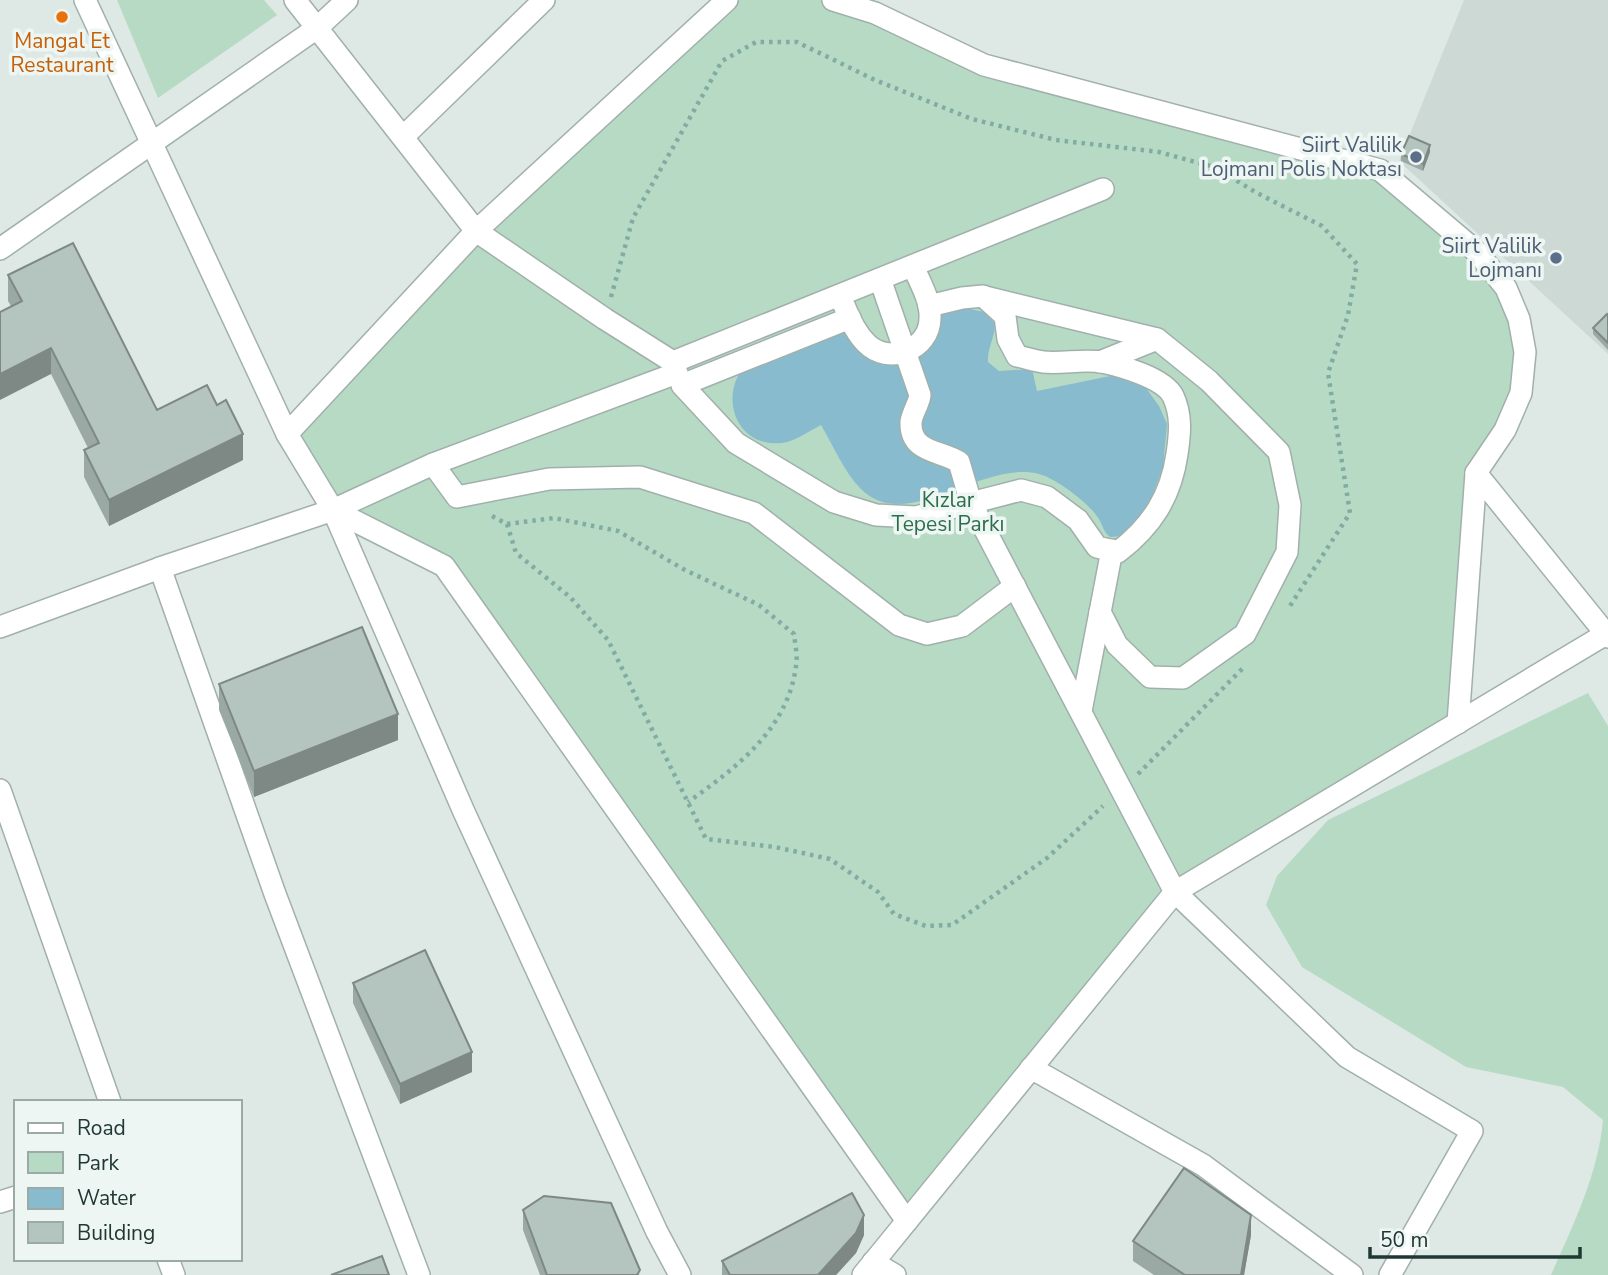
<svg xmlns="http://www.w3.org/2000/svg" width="1608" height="1275" font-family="'Nunito Sans',sans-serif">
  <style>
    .built { fill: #cdd9d5 }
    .green { fill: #b7dac4 }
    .water { fill: #87bbcd }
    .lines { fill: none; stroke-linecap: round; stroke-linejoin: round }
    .pedestrian-casing { stroke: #a1b0ac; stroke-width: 24 }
    .minor-casing { stroke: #a1b0ac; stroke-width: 24 }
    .path { stroke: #80aca3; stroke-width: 4.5; stroke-dasharray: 3.5 5; stroke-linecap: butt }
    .pedestrian { stroke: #fff; stroke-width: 21 }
    .minor { stroke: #fff; stroke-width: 21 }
    .wall { fill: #9ba9a4 }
    .shaded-wall { fill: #7e8986 }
    .building { fill: #b4c4bf; stroke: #7e8986; stroke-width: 2 }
    .food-dot { fill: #e8710a; stroke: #eef6f3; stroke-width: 2.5 }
    .service-dot { fill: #5c6f8a; stroke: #eef6f3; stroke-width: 2.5 }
    .labels { text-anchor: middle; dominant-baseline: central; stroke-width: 7; stroke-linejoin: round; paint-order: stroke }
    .food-label { font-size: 21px; fill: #c56008; stroke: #eef6f3 }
    .service-label { font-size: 21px; fill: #4e5e75; stroke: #eef6f3; text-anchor: end }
    .park-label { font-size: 21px; fill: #2c6e4c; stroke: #eef6f3 }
  </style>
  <rect width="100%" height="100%" fill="#dee9e5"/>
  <polygon class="built" points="1464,0 1608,0 1608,354 1399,161"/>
  <g class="green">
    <polygon points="117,0 264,0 277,15 158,98"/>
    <polygon points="727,0 833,0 984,65 1380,170 1506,287 1521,393 1476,473 1458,723 1175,892 907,1221 444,566 333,510 287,434 476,231"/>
    <path d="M 1588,693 L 1608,726 L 1608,1275 L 1551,1275 C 1573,1225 1598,1175 1603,1120 L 1563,1087 L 1466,1067 L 1302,967 L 1266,905 L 1277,876 L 1328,820 Z"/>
  </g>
  <path class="water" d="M 961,307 L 984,312 L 995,324 C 995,338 987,348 988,362 L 999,371 L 1032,369 L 1037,391 L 1115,375 L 1146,388 L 1159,406 L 1167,424 L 1163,467 L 1147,510 L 1122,536 L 1110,537 C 1103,531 1103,526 1099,519 C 1089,503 1057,479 1039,474 C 981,459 907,535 861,489 C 844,472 833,445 821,425 C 809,431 796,441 782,443 C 738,448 719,400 743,368 L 852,329 L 883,363 C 925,373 926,344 937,312 Z"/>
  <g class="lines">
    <g class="pedestrian-casing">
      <g id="pedestrian">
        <polyline points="476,231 605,319 673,362 1103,189"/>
        <path d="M 880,279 L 920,395 C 919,404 912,413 911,422 C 910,453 940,450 959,462 L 971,503 L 1175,892"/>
        <polyline points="985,297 1157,339 1100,362"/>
        <path d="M 844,305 C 849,318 856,333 866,343 C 888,366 930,350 930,318 C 931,300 919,281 913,266"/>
        <path d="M 850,318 L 682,385 L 736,443 L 834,502 L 876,515 L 916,517 L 1021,490 L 1047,497 L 1078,520 L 1097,547 L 1118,552 C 1152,526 1171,496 1177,454 C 1180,434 1182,415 1173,396 C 1164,378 1121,366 1102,362 C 1083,359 1062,364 1043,362 C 1035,361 1026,358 1017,356 L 1008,339 L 1005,316 L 983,296 L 962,298 L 929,306"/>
        <polyline points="433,464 677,373"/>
        <polyline points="333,510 433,464 457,497 549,479 640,477 754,513 899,625 927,634 962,626 1015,586"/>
        <polyline points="1100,612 1117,645 1150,677 1183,678 1245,634 1287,552 1290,505 1279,452 1209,381 1157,339"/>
        <polyline points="1081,711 1112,550"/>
      </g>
    </g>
    <g class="minor-casing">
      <g id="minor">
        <polyline points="85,0 287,434 333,510 464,812 657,1232 680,1275"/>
        <polyline points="295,0 476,231"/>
        <polyline points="833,0 875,13 984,65 1380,170 1477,252 1506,288 1519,319 1525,352 1521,393 1505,430 1476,473 1458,723"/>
        <polyline points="403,137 544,0"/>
        <polyline points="0,249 317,28 347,0"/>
        <polyline points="287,434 476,231 727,0"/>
        <polyline points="1476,473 1606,634 1608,633"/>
        <polyline points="160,568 275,894 419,1275"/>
        <polyline points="0,627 160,568 333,510 444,566 907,1221"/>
        <polyline points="0,790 110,1102"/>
        <polyline points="1175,892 1347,1057 1472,1131 1390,1275"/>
        <polyline points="1031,1068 1203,1165 1352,1275"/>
        <polyline points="0,1202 16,1197"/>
        <polyline points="168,1259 174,1275"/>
        <polyline points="873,1262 895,1275"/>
        <polyline points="863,1275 1175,892 1606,634 1608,637"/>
      </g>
    </g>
    <g class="path">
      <polyline points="611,297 633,218 722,61 756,42 797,42 875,80 972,119 1056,140 1159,152 1214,167 1257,193 1322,226 1357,264 1348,315 1328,373 1350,513 1288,609"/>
      <polyline points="492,516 507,524 516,553 570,597 608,640 706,839 775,847 830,859 878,892 894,914 926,926 952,925 1047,858 1103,806"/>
      <path d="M 507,524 L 554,518 L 618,531 L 685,570 L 759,605 L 794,634 C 795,644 798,656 796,666 C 788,729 736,768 688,802"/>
      <polyline points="1138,774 1245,666"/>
    </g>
    <use href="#pedestrian" class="pedestrian"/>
    <use href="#minor" class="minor"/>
  </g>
  <g class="wall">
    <polygon points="1430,152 1423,171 1401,161 1401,154"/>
    <polygon points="8,275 157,410 243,460 109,526 84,477 84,450 88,448 51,374 8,301"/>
    <polygon points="1608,315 1608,350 1593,334 1593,328"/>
    <polygon points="219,684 398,740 254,797 219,710"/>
    <polygon points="353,983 472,1072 400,1104 353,1003"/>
    <polygon points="523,1210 640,1275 540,1275 523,1230"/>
    <polygon points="864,1235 856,1253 836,1275 722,1275 722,1261"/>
    <polygon points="1251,1235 1244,1275 1154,1275 1133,1261 1133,1241"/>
  </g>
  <g class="shaded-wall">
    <polygon points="1430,145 1430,152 1423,171 1423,164"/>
    <polygon points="51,348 51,374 0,400 0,374"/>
    <polygon points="243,434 243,460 109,526 109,500"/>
    <polygon points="398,714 398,740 254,797 254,771"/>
    <polygon points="472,1052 472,1072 400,1104 400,1084"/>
    <polygon points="864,1215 864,1235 856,1253 836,1275 818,1275"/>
    <polygon points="1251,1215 1251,1235 1244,1275 1241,1275"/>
  </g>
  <g class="building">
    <polygon points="1409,136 1430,145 1423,164 1401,154"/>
    <polygon points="73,243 157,410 207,385 217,405 226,400 243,434 109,500 84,450 99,443 51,348 0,374 0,312 22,301 8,275"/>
    <polygon points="1607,314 1608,315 1608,343 1593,328"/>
    <polygon points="362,627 398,714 254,771 219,684"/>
    <polygon points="425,950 472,1052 400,1084 353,983"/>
    <polygon points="1184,1168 1251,1215 1241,1275 1185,1275 1133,1241"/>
    <polygon points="852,1193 864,1215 856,1233 818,1275 730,1275 722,1261"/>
    <polygon points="544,1196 611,1203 640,1270 637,1275 547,1275 523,1210"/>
    <polygon points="382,1256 389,1275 331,1275"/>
  </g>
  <circle class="food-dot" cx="62" cy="17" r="7"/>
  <g class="service-dot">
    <circle cx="1416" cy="157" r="7"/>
    <circle cx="1556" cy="258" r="7"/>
  </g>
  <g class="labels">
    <g class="food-label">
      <text x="62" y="41">Mangal Et<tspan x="62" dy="24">Restaurant</tspan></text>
    </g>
    <g class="service-label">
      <text x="1402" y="145">Siirt Valilik<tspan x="1402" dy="24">Lojmanı Polis Noktası</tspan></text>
      <text x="1542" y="246">Siirt Valilik<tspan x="1542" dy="24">Lojmanı</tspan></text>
    </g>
    <g class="park-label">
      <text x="948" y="500">Kızlar<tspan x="948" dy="24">Tepesi Parkı</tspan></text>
    </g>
  </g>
  <rect x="14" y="1100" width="228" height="161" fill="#eef6f3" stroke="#9caaa7" stroke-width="2"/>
  <rect x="28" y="1123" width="35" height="10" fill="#ffffff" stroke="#9caaa7" stroke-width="2"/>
  <text x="77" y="1135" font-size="21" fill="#203834">Road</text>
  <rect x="28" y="1152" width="35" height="21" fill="#b7dac4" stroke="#9caaa7" stroke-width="2"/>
  <text x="77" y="1170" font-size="21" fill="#203834">Park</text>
  <rect x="28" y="1188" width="35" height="21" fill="#87bbcd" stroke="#9caaa7" stroke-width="2"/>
  <text x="77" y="1205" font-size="21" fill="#203834">Water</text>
  <rect x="28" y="1222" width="35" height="21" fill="#b4c4bf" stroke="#9caaa7" stroke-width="2"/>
  <text x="77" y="1240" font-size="21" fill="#203834">Building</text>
  <path d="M1370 1247v10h210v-10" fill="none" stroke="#203834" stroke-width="3.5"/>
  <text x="1380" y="1247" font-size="21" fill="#203834" stroke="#eef6f3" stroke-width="5" paint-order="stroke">50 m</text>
</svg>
